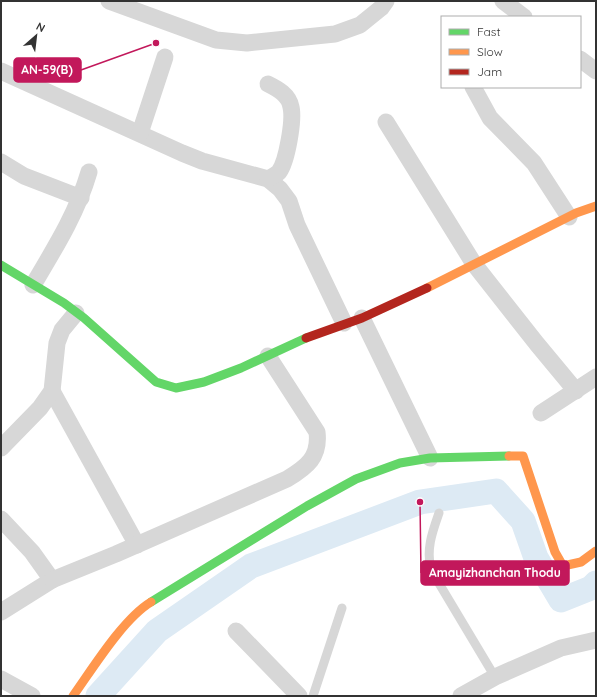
<svg xmlns="http://www.w3.org/2000/svg" width="597" height="697" font-family="Quicksand,sans-serif">
  <style>
    .lines { fill: none; stroke-linecap: round; stroke-linejoin: round }
    .river { stroke: #ddeaf4; stroke-width: 25 }
    .lane { stroke: #d7d7d7; stroke-width: 9 }
    .street { stroke: #d7d7d7; stroke-width: 17 }
    .fast { stroke: #63d668; stroke-width: 9 }
    .slow { stroke: #ff974d; stroke-width: 9 }
    .jam { stroke: #b3261e; stroke-width: 9 }
    .leader { fill: none; stroke: #c2185b; stroke-width: 1.5 }
    .callout-dot { fill: #c2185b; stroke: #fff; stroke-width: 1.5 }
    .callout { fill: #c2185b; stroke: #c2185b; stroke-width: 1.5 }
    .callout-label { font-size: 12px; text-anchor: middle; font-weight: bold; fill: #fff }
  </style>
  <rect width="100%" height="100%" fill="#fff"/>
  <g class="lines">
    <polyline class="river" points="98,696 157,631 251,566 420,502 496,491 523,521 536,558 561,600 591,588 596,583"/>
    <g class="lane">
      <path d="M 439,513 C 432,533 426,549 431,570 L 495,677"/>
      <polyline points="313,696 342,608"/>
    </g>
    <g class="street">
      <polyline points="109,1 216,40 247,43 335,34 360,25 381,8 386,1"/>
      <polyline points="503,1 524,17"/>
      <polyline points="580,59 596,71"/>
      <polyline points="1,71 182,153 202,161 268,179 280,189 289,201 297,225 344,323"/>
      <path d="M 268,84 C 278,89 289,95 291,107 C 294,120 287,161 279,172 C 277,174 272,177 268,179"/>
      <polyline points="473,87 490,118 534,163 569,217"/>
      <polyline points="386,122 474,264 537,344 576,391"/>
      <polyline points="140,133 165,57"/>
      <polyline points="1,162 24,176 81,198"/>
      <path d="M 33,285 C 55,248 77,213 89,172"/>
      <polyline points="362,318 430,458"/>
      <polyline points="52,391 137,545"/>
      <polyline points="541,413 596,377"/>
      <polyline points="1,448 40,408 52,391 57,343 62,330 76,313"/>
      <polyline points="1,519 32,552 52,580 1,612"/>
      <path d="M 52,580 L 116,554 L 287,479 C 307,467 320,457 317,432 L 268,356"/>
      <polyline points="236,631 299,696"/>
      <polyline points="1,679 32,696"/>
      <polyline points="461,696 495,677 561,648 596,640"/>
    </g>
    <g class="fast">
      <polyline points="1,265 64,303 84,318 156,382 176,388 204,382 241,368 306,338"/>
      <polyline points="151,602 307,506 356,479 400,463 430,458 509,456"/>
    </g>
    <g class="slow">
      <polyline points="427,288 576,213 596,206"/>
      <polyline points="509,456 523,456 555,552 563,566 581,562 596,551"/>
      <path d="M 73,696 C 93,668 123,619 151,602"/>
    </g>
    <polyline class="jam" points="306,338 362,318 427,288"/>
  </g>
  <path class="leader" d="M156 43L81 70M420 502L421 573"/>
  <g class="callout-dot">
    <circle cx="156" cy="43" r="4"/>
    <circle cx="420" cy="502" r="4"/>
  </g>
  <g class="callout">
    <rect x="14" y="58" width="67" height="24" rx="4"/>
    <rect x="421" y="561" width="148" height="24" rx="4"/>
  </g>
  <g class="callout-label">
    <text x="47" y="74">AN-59(B)</text>
    <text x="495" y="577">Amayizhanchan Thodu</text>
  </g>
  <rect width="597" height="697" fill="none" stroke="#333333" stroke-width="4"/>
  <rect x="441" y="16" width="140" height="72" fill="#ffffff" stroke="#adadad"/>
  <rect x="449" y="29" width="20" height="6" fill="#63d668" stroke="#adadad"/>
  <text x="477" y="36" font-size="12" fill="#333333">Fast</text>
  <rect x="449" y="49" width="20" height="6" fill="#ff974d" stroke="#adadad"/>
  <text x="477" y="56" font-size="12" fill="#333333">Slow</text>
  <rect x="449" y="69" width="20" height="6" fill="#b3261e" stroke="#adadad"/>
  <text x="477" y="76" font-size="12" fill="#333333">Jam</text>
  <g transform="translate(36 36) rotate(28)" stroke="#ffffff" stroke-width="3" paint-order="stroke">
  <path d="M0-3L7 15L0 10L-7 15Z" fill="#333333"/>
  <text y="-6" font-size="11" font-weight="bold" text-anchor="middle" fill="#333333">N</text>
  </g>
</svg>
